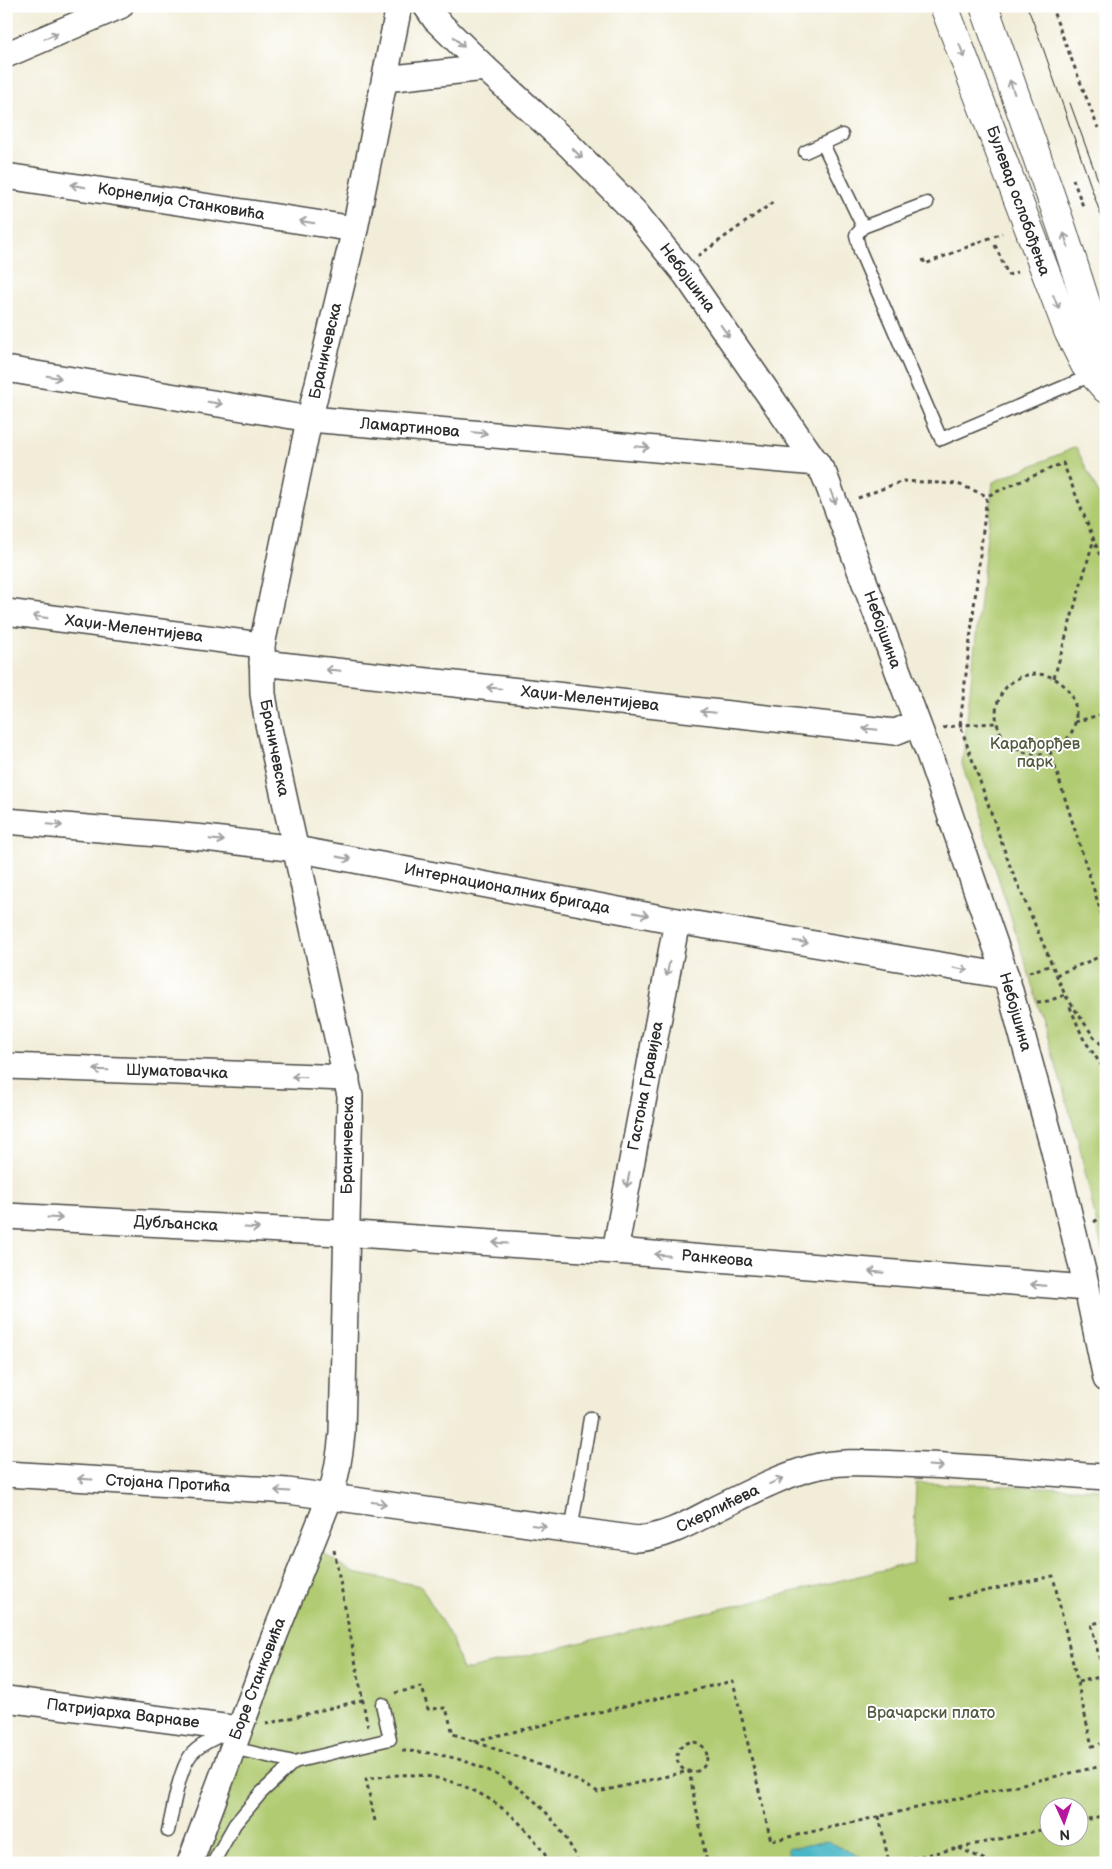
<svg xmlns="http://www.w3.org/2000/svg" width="1112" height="1869" font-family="'Balsamiq Sans',sans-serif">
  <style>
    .green { fill: #b0cb71; stroke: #6e7b4e; fill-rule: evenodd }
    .water { fill: #4ab7c5; stroke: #3a7178 }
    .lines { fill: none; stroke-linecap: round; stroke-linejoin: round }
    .service-casing { stroke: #494845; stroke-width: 15 }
    .minor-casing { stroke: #494845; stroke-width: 28 }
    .secondary-casing { stroke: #494845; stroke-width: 30 }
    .path { stroke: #494845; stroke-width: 3; stroke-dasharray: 4 4; stroke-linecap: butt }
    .service { stroke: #fff; stroke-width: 12 }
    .minor { stroke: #fff; stroke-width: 25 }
    .secondary { stroke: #fff; stroke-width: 28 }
    .tram { stroke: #2b2b2b; stroke-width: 1 }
    .oneway { stroke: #a0a0a0 }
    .labels { text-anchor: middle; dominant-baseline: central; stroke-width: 4; stroke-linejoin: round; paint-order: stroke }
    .street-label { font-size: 16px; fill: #2b2b2b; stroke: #fff }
    .park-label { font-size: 16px; fill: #535b40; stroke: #fff }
  </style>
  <rect width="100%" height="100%" fill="#fff"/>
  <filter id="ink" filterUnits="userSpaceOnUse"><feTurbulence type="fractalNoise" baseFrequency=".02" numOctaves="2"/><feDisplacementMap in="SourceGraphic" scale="10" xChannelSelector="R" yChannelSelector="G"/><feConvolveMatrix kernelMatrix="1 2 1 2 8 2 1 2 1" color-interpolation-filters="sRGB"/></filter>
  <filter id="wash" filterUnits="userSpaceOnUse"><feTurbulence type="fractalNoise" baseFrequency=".0096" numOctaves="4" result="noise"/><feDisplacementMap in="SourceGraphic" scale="20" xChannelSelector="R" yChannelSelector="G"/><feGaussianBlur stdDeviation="1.12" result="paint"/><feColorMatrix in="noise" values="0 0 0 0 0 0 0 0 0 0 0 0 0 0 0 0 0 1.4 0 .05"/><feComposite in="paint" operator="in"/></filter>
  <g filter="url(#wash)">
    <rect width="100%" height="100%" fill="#f2edd8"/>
    <g class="green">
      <polygon points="1076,447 1106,509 1106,1267 1078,1140 1028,971 962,764 993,482"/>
      <path d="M 916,1483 L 1104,1489 L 1106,1498 L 1106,1863 L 190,1863 L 310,1544 L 353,1573 L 421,1586 L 452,1639 L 462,1671 L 913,1563 ZM 1050,1806 L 1080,1806 L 1080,1836 L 1050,1836 Z"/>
    </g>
    <polygon class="water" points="827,1841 863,1858 845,1863 792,1863 787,1849"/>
  </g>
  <g filter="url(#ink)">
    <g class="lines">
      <g class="service-casing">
        <g id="service">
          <polyline points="823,144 863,227"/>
          <polyline points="805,152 842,135"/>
          <polyline points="927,203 863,227 856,235 860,251 941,439 1092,375"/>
          <polyline points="571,1531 590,1418"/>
          <polyline points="232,1748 294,1762 390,1739 382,1704"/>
          <path d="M 168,1831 C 173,1811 178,1773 190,1756 C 197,1746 218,1736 229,1732"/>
          <polyline points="213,1863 235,1824 261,1793 294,1762"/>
        </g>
      </g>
      <g class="minor-casing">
        <g id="minor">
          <polyline points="426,6 435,19 485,68 570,146 635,212 686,275 824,474 929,754 1006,976 1053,1147 1087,1288 1106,1379"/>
          <polyline points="6,55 120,6"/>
          <polyline points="385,79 485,68"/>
          <polyline points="6,176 355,229"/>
          <polyline points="6,369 310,419 817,463"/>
          <polyline points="6,612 262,645"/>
          <polyline points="262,663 895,732 917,723"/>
          <polyline points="6,821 205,838 296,849 677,921 1006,976"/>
          <polyline points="6,1066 347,1078"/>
          <polyline points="6,1216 340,1233 615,1251 1087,1288"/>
          <polyline points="615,1251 677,921"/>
          <path d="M 6,1474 L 288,1491 L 637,1539 C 666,1537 689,1523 714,1510 C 745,1495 778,1477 811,1468 C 840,1460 872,1463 902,1464 C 970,1466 1038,1473 1106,1477"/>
          <polyline points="6,1699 239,1729"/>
          <path d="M 190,1863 L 274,1637 L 330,1497 C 337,1475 340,1455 342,1433 L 350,1096 L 268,724 L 263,694 L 262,645 L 308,425 L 355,229 L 399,6"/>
        </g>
      </g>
      <g class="secondary-casing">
        <g id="secondary">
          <polyline points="944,6 1068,331 1085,365 1106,389"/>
          <polyline points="984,6 1063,231 1095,331 1106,370"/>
        </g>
      </g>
      <g class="path">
        <polyline points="1051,6 1098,128"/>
        <polyline points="1104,27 1106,33"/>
        <polyline points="1073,179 1084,209"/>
        <polyline points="995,245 1008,275 1017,272"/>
        <polyline points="698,256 775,201"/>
        <polyline points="923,259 925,264 1002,233"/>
        <polyline points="858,498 903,481 958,484 987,496"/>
        <polyline points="1106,570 1063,463 987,496 960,725 1010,866 1065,995 1094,1037 1106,1049"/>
        <circle cx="1036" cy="714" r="40"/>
        <polyline points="1054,678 1093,542"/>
        <polyline points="1075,722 1106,713"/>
        <polyline points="943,728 960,725 997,723"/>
        <polyline points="1050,751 1106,928"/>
        <polyline points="1029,972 1052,965"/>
        <polyline points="1056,975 1106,954"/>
        <polyline points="1037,1002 1048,1001 1065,995"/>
        <polyline points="1070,1007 1083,1038 1106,1072"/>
        <polyline points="1094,1222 1106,1214"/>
        <polyline points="334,1550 368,1728"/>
        <polyline points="949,1599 1053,1576 1092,1746 1106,1743"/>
        <polyline points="1106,1621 1091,1624 1106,1685"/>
        <polyline points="1078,1682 1104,1676"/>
        <polyline points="395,1693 422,1687 428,1709 446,1708 453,1734 524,1759 574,1779 598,1792 689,1771 707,1863"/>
        <polyline points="266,1724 366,1699"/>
        <polyline points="474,1741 733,1681 771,1841 1106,1765"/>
        <circle cx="692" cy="1757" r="15"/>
        <path d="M 402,1751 C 478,1752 548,1792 579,1863"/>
        <polyline points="879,1816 889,1863"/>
        <path d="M 375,1821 L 366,1779 C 383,1776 400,1774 417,1775 C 474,1780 522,1814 550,1863"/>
        <polyline points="1080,1821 1106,1815"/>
        <polyline points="959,1848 992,1863"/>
        <polyline points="889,1863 1050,1828"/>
      </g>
      <use href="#service" class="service"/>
      <use href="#minor" class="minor"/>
      <use href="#secondary" class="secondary"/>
      <g class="tram">
        <polyline points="1027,6 1042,45 1106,230"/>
        <polyline points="1070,103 1106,202"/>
      </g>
    </g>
    <defs><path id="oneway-shaft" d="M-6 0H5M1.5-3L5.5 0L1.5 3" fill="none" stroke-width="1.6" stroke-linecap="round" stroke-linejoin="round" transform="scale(1.25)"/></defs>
    <g class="oneway">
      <use href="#oneway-shaft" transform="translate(51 36) rotate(-23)"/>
      <use href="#oneway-shaft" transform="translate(459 42) rotate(45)"/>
      <use href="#oneway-shaft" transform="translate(962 51) rotate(69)"/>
      <use href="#oneway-shaft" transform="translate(1012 87) rotate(-109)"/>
      <use href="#oneway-shaft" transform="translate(577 153) rotate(45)"/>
      <use href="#oneway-shaft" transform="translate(78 186) rotate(-171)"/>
      <use href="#oneway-shaft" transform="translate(307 222) rotate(-171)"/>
      <use href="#oneway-shaft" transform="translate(1066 240) rotate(-108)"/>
      <use href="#oneway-shaft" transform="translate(1056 302) rotate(68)"/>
      <use href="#oneway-shaft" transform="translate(725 331) rotate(55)"/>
      <use href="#oneway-shaft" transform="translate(54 377) rotate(9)"/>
      <use href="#oneway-shaft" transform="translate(215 403) rotate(9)"/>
      <use href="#oneway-shaft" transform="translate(480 433) rotate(5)"/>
      <use href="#oneway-shaft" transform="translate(642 447) rotate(5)"/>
      <use href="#oneway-shaft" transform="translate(833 497) rotate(69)"/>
      <use href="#oneway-shaft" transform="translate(40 617) rotate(-172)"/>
      <use href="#oneway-shaft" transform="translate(333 670) rotate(-174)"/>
      <use href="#oneway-shaft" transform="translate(494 688) rotate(-174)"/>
      <use href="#oneway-shaft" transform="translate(708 712) rotate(-174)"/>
      <use href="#oneway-shaft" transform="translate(870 729) rotate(-174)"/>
      <use href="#oneway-shaft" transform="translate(55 825) rotate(5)"/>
      <use href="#oneway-shaft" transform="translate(217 840) rotate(6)"/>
      <use href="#oneway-shaft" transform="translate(344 858) rotate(11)"/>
      <use href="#oneway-shaft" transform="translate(641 914) rotate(11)"/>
      <use href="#oneway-shaft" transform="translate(801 942) rotate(10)"/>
      <use href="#oneway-shaft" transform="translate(668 969) rotate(101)"/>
      <use href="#oneway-shaft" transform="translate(961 969) rotate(10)"/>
      <use href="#oneway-shaft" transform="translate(101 1070) rotate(-178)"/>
      <use href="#oneway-shaft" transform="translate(299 1077) rotate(-178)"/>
      <use href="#oneway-shaft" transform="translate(628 1180) rotate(101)"/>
      <use href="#oneway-shaft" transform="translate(55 1218) rotate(3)"/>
      <use href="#oneway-shaft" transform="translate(252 1228) rotate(3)"/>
      <use href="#oneway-shaft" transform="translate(500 1243) rotate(-176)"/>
      <use href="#oneway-shaft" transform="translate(662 1255) rotate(-175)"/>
      <use href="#oneway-shaft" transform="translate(876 1272) rotate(-175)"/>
      <use href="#oneway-shaft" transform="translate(1038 1285) rotate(-175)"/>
      <use href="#oneway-shaft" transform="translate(936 1466) rotate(4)"/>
      <use href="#oneway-shaft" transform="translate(85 1479) rotate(-177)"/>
      <use href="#oneway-shaft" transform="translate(776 1481) rotate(-24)"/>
      <use href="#oneway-shaft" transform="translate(282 1491) rotate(-176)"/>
      <use href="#oneway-shaft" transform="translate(379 1503) rotate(8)"/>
      <use href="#oneway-shaft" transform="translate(539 1526) rotate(8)"/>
    </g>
  </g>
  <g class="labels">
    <g class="street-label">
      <text transform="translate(1018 201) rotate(70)">Булевар ослобођења</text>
      <text transform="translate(181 202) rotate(9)">Корнелија Станковића</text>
      <text transform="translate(687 278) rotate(53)">Небојшина</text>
      <text transform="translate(326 351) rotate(-77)">Браничевска</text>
      <text transform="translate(410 428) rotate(5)">Ламартинова</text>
      <text transform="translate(134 629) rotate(7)">Хаџи-Мелентијева</text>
      <text transform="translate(882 630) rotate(70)">Небојшина</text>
      <text transform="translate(590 699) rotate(6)">Хаџи-Мелентијева</text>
      <text transform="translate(274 748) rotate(79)">Браничевска</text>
      <text transform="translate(507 889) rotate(11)">Интернационалних бригада</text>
      <text transform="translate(1015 1012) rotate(74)">Небојшина</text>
      <text transform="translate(177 1072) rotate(2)">Шуматовачка</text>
      <text transform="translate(646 1086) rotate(-79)">Гастона Гравијеа</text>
      <text transform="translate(348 1145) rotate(-89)">Браничевска</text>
      <text transform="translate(176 1224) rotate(3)">Дубљанска</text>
      <text transform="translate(717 1259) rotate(5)">Ранкеова</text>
      <text transform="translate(168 1484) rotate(3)">Стојана Протића</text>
      <text transform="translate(718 1509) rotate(-26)">Скерлићева</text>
      <text transform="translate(258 1679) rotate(-69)">Боре Станковића</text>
      <text transform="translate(123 1714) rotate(7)">Патријарха Варнаве</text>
    </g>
    <g class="park-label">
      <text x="1035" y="744">Карађорђев<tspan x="1035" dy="18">парк</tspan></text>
      <text x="931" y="1713">Врачарски плато</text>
    </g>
  </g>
  <rect width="1112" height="1869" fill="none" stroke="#fff" stroke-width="25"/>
  <g transform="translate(1064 1822) rotate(177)"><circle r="24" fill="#ffffff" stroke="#aaaaaa"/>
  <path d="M0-4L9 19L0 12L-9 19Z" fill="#b5179e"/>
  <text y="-8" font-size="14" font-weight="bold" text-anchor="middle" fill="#2b2b2b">N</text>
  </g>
</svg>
